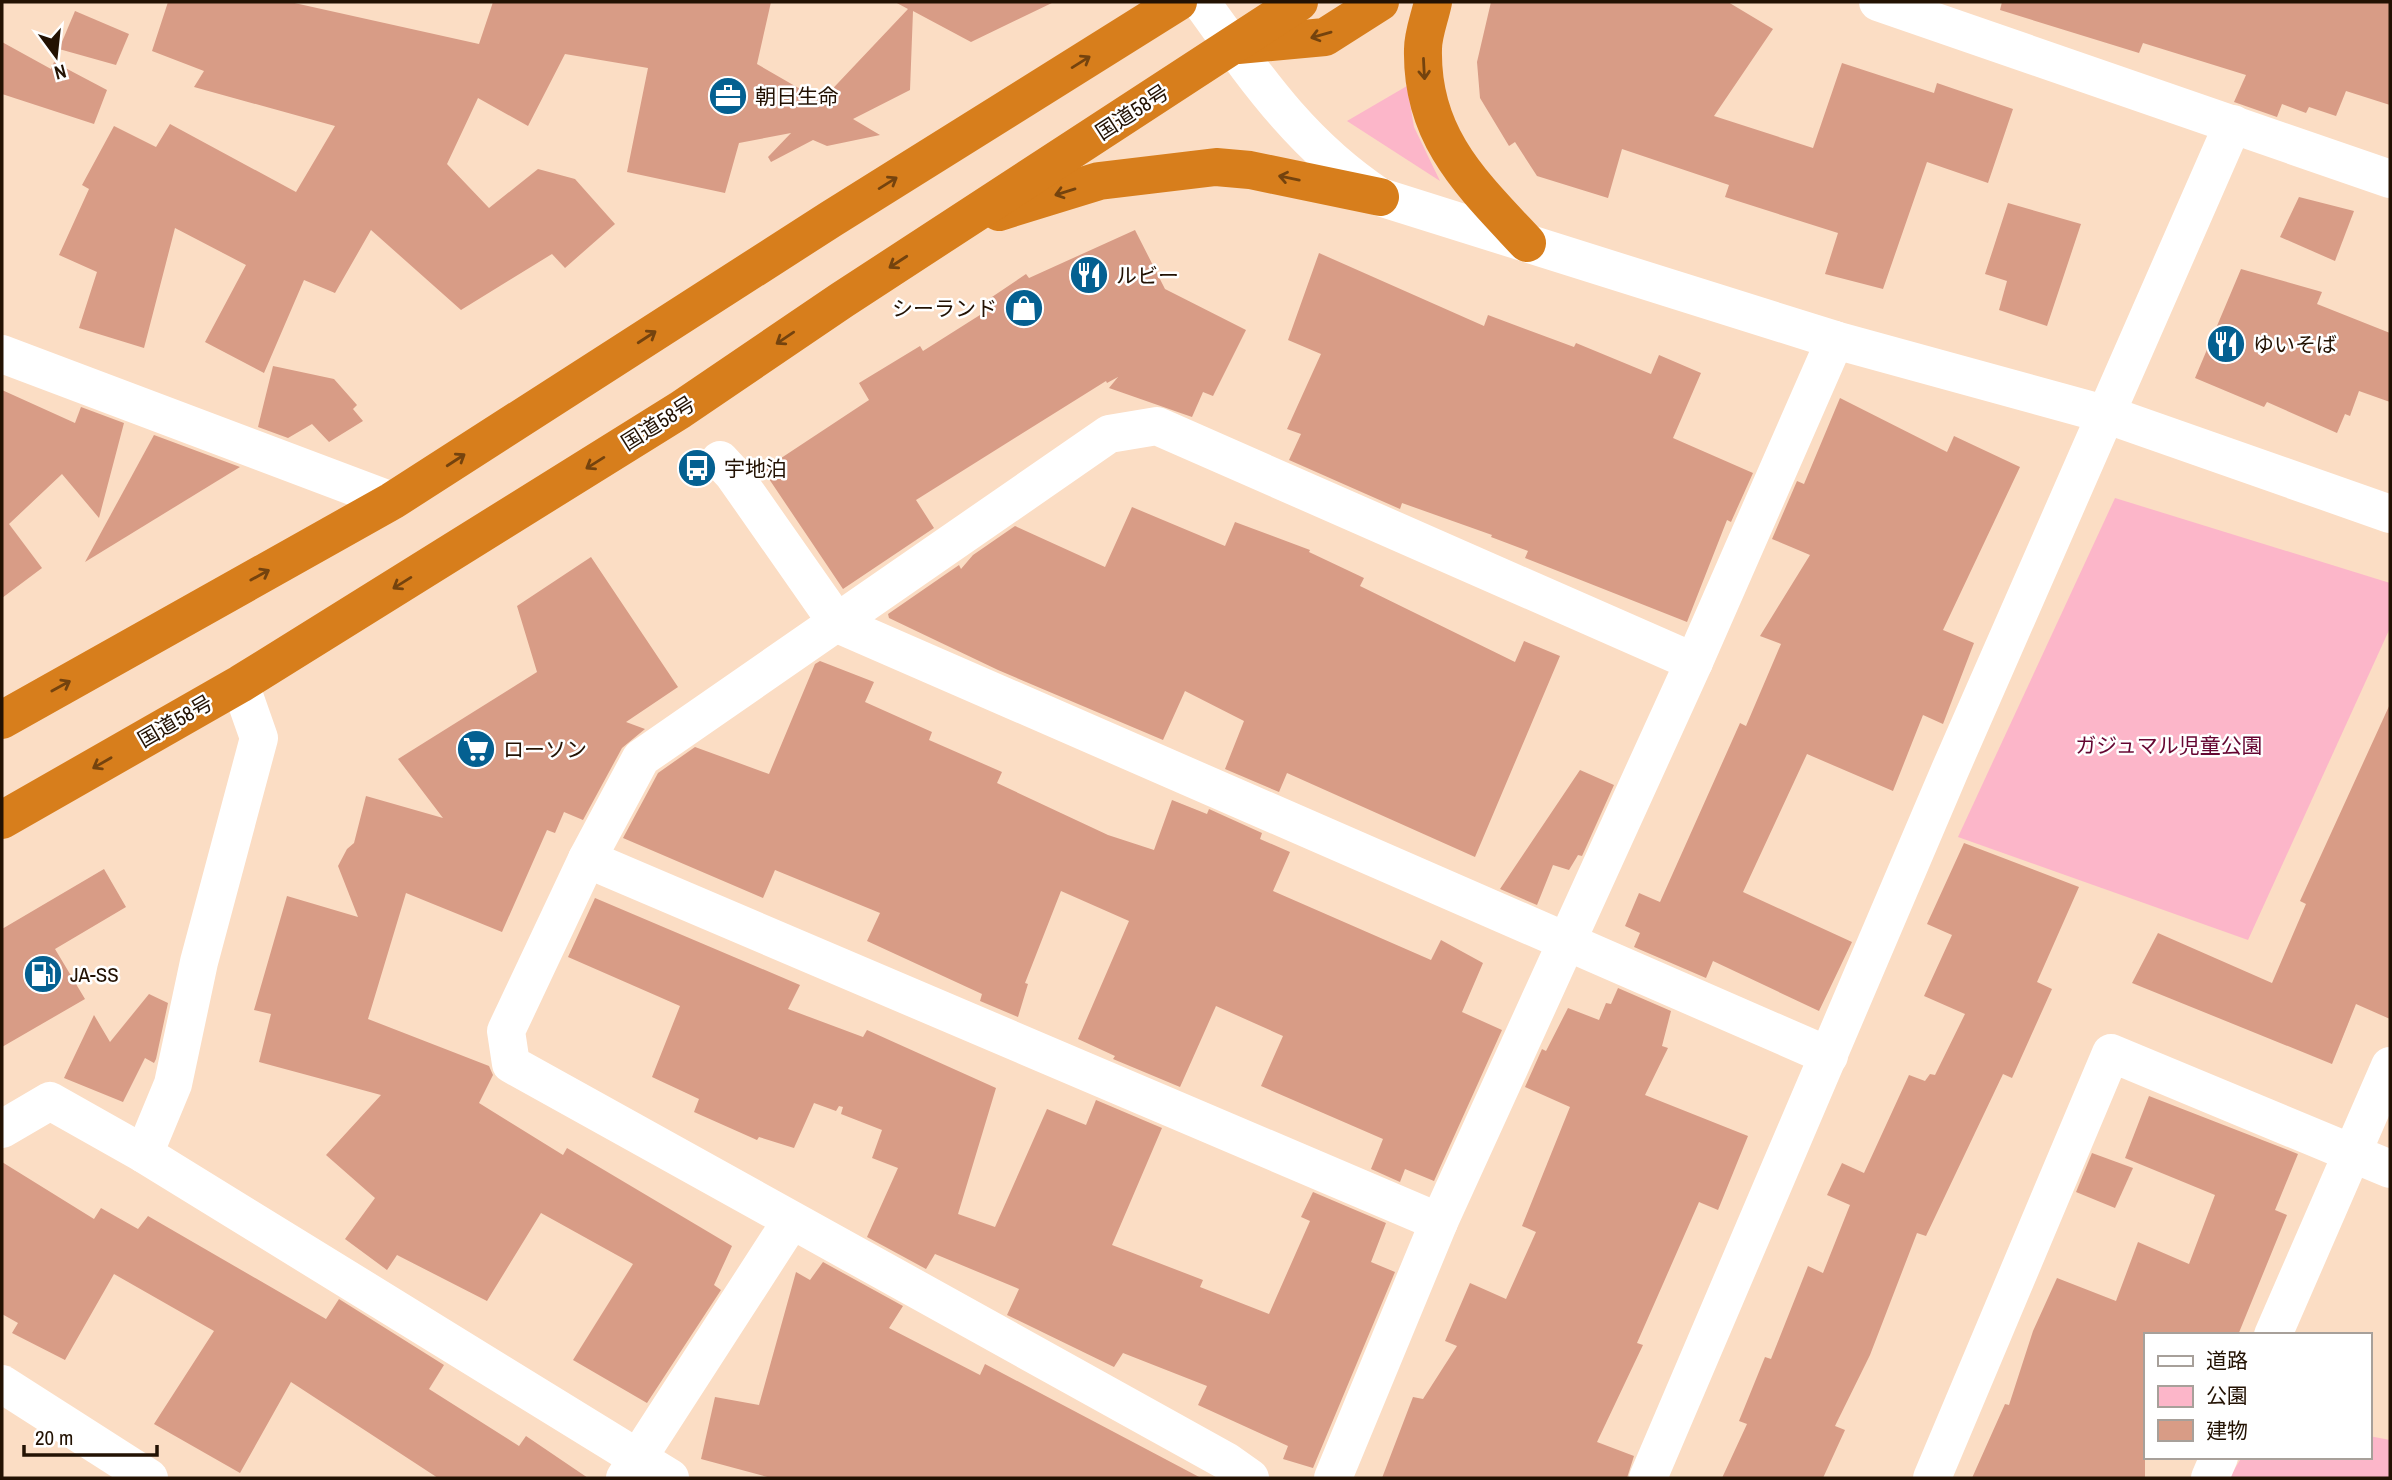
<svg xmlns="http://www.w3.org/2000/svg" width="2392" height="1480" font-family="'Archivo Narrow','Noto Sans JP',sans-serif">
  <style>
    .green { fill: #fcb6c9 }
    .building { fill: #d89c86 }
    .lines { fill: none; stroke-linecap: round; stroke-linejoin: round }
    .minor { stroke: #fff; stroke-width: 38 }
    .highway { stroke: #d77e1c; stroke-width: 38 }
    .oneway { stroke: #74430e }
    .labels { text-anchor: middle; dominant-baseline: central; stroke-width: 5; stroke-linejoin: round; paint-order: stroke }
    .poi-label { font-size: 21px; fill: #231203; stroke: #fff; text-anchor: start }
    .street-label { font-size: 21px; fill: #231203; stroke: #fff }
    .park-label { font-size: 21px; fill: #650531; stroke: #fff }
  </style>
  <rect width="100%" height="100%" fill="#fbddc4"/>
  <g class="green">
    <polygon points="1407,86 1414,127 1440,181 1347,121"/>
    <polygon points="2115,498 2390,583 2390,628 2248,940 1958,837"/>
    <polygon points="2369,1436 2390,1440 2390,1478 2229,1478 2242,1457 2369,1457"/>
  </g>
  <g class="building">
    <polygon points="168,2 290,2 479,44 493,2 771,2 757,64 821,101 908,9 895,2 1054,2 971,42 913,11 910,90 853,119 880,135 827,146 813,140 771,162 768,157 791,133 739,143 725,193 627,172 648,68 565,54 528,126 478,98 447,164 489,208 538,169 575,179 615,224 565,268 552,254 461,310 371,230 335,293 304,280 264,373 205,342 246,265 175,228 144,348 79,328 97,272 59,255 89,189 82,185 114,126 156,147 170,124 296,192 335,126 194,87 204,71 152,51"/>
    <polygon points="1491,2 1728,2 1773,29 1714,116 1813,148 1842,63 1934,93 1937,83 2013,109 1988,183 1927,162 1883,289 1825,274 1838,233 1725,197 1729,185 1622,149 1608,198 1537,176 1515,142 1509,146 1480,98 1477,62"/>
    <polygon points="2002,2 2390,2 2390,105 2346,91 2336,116 2309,107 2306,113 2282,104 2277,117 2234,102 2246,75 2143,43 2139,53 2000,10"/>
    <polygon points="75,11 129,34 116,65 59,49"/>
    <polygon points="2,42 51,69 54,62 107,90 94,124 2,94"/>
    <polygon points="2299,197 2354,211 2335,261 2280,237"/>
    <polygon points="2008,203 2081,224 2047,326 1999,310 2007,281 1985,274"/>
    <polygon points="1135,230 1165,289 1246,330 1213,396 1203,392 1192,417 1109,388 1118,377 1107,383 1106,381 916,500 934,528 843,589 763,470 869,400 859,383 920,346 923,351 991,308 986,301 1026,274 1029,278"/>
    <polygon points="1319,253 1484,326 1488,315 1574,347 1576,343 1651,374 1659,355 1701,373 1673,438 1753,473 1731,522 1727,520 1687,622 1525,558 1528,551 1491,537 1492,535 1402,503 1400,509 1289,460 1301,434 1287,429 1321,354 1288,340"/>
    <polygon points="2241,269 2322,292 2317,304 2390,333 2390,402 2359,391 2350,416 2345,414 2337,433 2267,402 2264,407 2195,378"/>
    <polygon points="273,366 334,379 357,405 353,409 363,421 329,442 312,424 288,438 258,427"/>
    <polygon points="2,390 75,423 81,407 124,423 99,518 62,474 9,524 42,568 2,598"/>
    <polygon points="1840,398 1947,452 1954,436 2020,467 1943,630 1974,643 1943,724 1923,715 1893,791 1807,754 1743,892 1852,942 1819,1011 1713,961 1706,978 1634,947 1640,933 1625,926 1639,893 1660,902 1740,723 1746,726 1781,644 1760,636 1810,555 1772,539 1797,481 1804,484"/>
    <polygon points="154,435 240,467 85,562"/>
    <polygon points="1132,507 1225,546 1235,522 1310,550 1309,552 1364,578 1360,586 1515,662 1524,641 1560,656 1475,857 1287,773 1279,792 1225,769 1244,721 1185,691 1163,740 998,670 889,618 888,614 959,565 961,569 973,555 1015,526 1105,567"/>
    <polygon points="591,557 678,687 626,722 645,729 622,748 583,820 564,812 555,833 547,830 502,932 406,893 368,1019 489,1066 493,1075 479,1103 563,1155 567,1148 732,1246 714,1285 721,1290 647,1403 573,1360 633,1264 541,1213 487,1301 397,1255 387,1270 345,1239 375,1198 326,1155 381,1095 259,1062 271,1014 254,1010 287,896 358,917 338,866 347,849 354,843 366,796 443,818 398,759 537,672 517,606"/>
    <polygon points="820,661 874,682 865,702 932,732 929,740 1002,772 997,783 1108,835 1154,850 1172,800 1207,814 1209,809 1262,833 1260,839 1290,852 1273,891 1431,960 1441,940 1483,963 1462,1012 1502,1030 1434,1181 1405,1169 1400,1182 1371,1169 1383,1139 1261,1086 1283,1036 1216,1006 1180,1087 1113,1059 1115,1056 1078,1039 1129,921 1061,891 1025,983 1028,984 1018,1017 980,1001 982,994 867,941 880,913 775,870 763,898 623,838 658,773 695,747 769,774 815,664"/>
    <polygon points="2390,704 2390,1019 2356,1004 2332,1064 2132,983 2158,933 2272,983 2306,904 2300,901"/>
    <polygon points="1580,770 1614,785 1582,856 1578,855 1569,870 1553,865 1537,905 1500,889"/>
    <polygon points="1964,843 2079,887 2037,982 2052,989 2012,1078 2003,1074 1926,1236 1917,1233 1870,1355 1835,1426 1845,1430 1823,1478 1722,1478 1747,1424 1739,1421 1765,1357 1771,1359 1808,1266 1823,1273 1850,1205 1827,1195 1842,1163 1864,1173 1909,1075 1925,1081 1930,1074 1935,1075 1965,1014 1924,996 1952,935 1927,924"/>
    <polygon points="104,869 126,907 55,949 85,999 2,1047 2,929"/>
    <polygon points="595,898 800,985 788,1009 863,1037 867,1030 996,1088 958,1214 995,1227 1047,1109 1086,1125 1096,1100 1162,1128 1112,1245 1203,1280 1200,1287 1269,1314 1310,1221 1301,1217 1313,1192 1386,1223 1371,1262 1395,1272 1313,1468 1283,1459 1288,1446 1198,1405 1207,1386 1123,1353 1114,1367 1007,1315 1019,1289 935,1254 926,1269 867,1237 898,1168 872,1158 882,1130 841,1114 843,1107 839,1106 836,1111 814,1103 794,1148 759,1137 757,1140 694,1112 699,1099 652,1077 680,1006 568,957"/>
    <polygon points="1618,988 1671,1011 1662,1046 1668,1048 1645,1095 1748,1136 1718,1210 1699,1202 1637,1343 1643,1345 1597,1442 1634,1456 1627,1478 1382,1478 1413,1397 1423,1399 1457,1346 1445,1341 1470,1283 1506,1299 1536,1232 1522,1226 1570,1107 1525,1087 1542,1049 1546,1051 1568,1008 1599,1020 1606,1003 1611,1004"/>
    <polygon points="149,994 168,1003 156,1059 154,1063 145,1058 123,1102 64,1078 94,1015 110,1042"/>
    <polygon points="2149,1096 2298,1154 2275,1210 2287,1215 2238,1335 2145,1335 2145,1478 1972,1478 2005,1404 2009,1405 2033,1331 2057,1278 2116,1301 2138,1242 2189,1264 2215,1195 2125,1158"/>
    <polygon points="2092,1153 2133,1168 2115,1208 2076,1192"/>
    <polygon points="2,1162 94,1219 101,1208 138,1229 148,1216 326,1319 339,1299 444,1365 429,1389 519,1446 526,1436 588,1478 438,1478 291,1382 240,1473 154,1424 214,1331 114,1274 65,1360 12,1333 18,1323 2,1314"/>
    <polygon points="823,1262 903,1306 889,1328 980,1375 985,1364 1201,1478 771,1478 701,1459 715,1397 759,1405 796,1272 810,1280"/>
  </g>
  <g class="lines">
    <g class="minor">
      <path d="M 1201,2 C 1255,77 1301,145 1380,197 L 1835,340 L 2108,415 L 2390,514"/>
      <polyline points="1878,2 2390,179"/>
      <polyline points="2,354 392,501"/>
      <polyline points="720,460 733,474 838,624 1829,1056"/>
      <polyline points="587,859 1439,1222"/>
      <polyline points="2,1129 50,1101 144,1154 670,1478"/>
      <polyline points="144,1154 173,1084 199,962 259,738 240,684"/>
      <polyline points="2273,1335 2390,1066"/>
      <polyline points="2,1384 149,1478"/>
      <polyline points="625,1478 791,1221"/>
      <polyline points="1250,1478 1226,1461 511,1064 506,1031 587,859 641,758 1109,434 1157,426 1694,662"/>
      <polyline points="1333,1478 1439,1222 1694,662 1835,340"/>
      <polyline points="1648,1478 1950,770 2233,124"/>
      <polyline points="1932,1478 2111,1053 2390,1169"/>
      <polyline points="2210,1478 2219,1457"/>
    </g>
    <g class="highway">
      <path d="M 1433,2 C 1430,17 1423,34 1423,49 C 1421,137 1472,184 1527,243"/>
      <polyline points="1238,45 1325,37 1380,2"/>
      <polyline points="999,212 1099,181 1216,167 1250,170 1380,197"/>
      <polyline points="2,720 392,501 831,219 1178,2"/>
      <polyline points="2,820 240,684 680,410 842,300 1299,2"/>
    </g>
  </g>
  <defs><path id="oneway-shaft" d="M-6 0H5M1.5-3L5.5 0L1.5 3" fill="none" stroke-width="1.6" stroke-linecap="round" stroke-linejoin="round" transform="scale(1.75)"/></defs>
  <g class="oneway">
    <use href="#oneway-shaft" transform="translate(1321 35) rotate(164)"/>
    <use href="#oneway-shaft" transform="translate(1081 62) rotate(-32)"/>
    <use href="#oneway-shaft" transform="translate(1424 69) rotate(87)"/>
    <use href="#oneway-shaft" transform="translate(1289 178) rotate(-168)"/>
    <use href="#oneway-shaft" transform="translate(888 183) rotate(-32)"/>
    <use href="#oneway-shaft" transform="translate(1065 192) rotate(163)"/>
    <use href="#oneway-shaft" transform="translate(898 262) rotate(147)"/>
    <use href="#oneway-shaft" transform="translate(647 337) rotate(-33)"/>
    <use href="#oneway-shaft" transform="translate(785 338) rotate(146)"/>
    <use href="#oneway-shaft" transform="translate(456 460) rotate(-33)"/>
    <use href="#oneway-shaft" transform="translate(595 463) rotate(148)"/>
    <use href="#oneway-shaft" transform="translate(260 575) rotate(-29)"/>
    <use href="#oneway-shaft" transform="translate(402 583) rotate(148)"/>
    <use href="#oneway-shaft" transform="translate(61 686) rotate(-29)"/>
    <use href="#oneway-shaft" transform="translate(102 763) rotate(150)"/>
  </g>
  <defs>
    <g id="office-disc" transform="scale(2.0125)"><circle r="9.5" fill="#046091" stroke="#fff"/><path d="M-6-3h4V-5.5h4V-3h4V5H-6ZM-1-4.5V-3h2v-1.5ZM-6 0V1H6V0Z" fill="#fff"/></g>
    <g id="restaurant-disc" transform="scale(2.0125)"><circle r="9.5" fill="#046091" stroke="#fff"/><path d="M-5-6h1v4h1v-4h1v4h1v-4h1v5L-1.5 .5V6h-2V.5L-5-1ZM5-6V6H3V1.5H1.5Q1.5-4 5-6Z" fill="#fff"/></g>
    <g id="shop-disc" transform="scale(2.0125)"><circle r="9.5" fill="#046091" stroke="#fff"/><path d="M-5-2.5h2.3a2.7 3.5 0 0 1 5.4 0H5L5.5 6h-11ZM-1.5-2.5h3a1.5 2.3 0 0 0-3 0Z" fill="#fff"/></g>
    <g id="bus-disc" transform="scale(2.0125)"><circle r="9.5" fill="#046091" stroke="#fff"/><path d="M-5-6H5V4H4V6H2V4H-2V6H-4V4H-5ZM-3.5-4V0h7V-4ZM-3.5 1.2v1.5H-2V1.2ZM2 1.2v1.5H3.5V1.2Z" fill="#fff"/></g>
    <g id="supermarket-disc" transform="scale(2.0125)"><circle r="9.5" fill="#046091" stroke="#fff"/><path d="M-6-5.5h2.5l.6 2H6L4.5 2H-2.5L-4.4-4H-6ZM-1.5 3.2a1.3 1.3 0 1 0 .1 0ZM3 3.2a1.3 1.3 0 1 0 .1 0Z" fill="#fff"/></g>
    <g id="fuel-disc" transform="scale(2.0125)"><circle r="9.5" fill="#046091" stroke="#fff"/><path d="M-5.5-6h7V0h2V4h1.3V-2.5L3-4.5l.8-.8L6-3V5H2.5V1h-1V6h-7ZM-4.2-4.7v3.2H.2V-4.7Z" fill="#fff"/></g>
  </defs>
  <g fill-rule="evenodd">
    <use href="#office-disc" x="728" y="96"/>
    <use href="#restaurant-disc" x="1089" y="275"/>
    <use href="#shop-disc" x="1024" y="308"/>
    <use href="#restaurant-disc" x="2226" y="344"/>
    <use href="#bus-disc" x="697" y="468"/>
    <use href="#supermarket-disc" x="476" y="749"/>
    <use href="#fuel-disc" x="43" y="974"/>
  </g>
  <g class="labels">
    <g class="poi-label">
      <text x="755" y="96">朝日生命</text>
      <text x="1116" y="275">ルビー</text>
      <text x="997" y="308" text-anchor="end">シーランド</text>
      <text x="2253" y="344">ゆいそば</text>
      <text x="724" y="468">宇地泊</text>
      <text x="503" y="749">ローソン</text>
      <text x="70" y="974">JA-SS</text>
    </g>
    <g class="street-label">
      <text transform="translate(1132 112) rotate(-33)">国道58号</text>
      <text transform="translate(658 423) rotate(-32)">国道58号</text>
      <text transform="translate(175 721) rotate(-30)">国道58号</text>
    </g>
    <g class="park-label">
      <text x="2169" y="745">ガジュマル児童公園</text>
    </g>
  </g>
  <rect width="2392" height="1480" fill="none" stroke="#231203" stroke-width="7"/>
  <rect x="2144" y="1333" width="228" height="126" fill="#ffffff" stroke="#a7a09a" stroke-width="2"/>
  <rect x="2158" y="1356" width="35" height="10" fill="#ffffff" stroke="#a7a09a" stroke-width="2"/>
  <text x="2206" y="1368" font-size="21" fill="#231203">道路</text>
  <rect x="2158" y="1386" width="35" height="21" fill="#fcb6c9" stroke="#a7a09a" stroke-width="2"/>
  <text x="2206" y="1403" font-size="21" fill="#231203">公園</text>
  <rect x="2158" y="1420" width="35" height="21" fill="#d89c86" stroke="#a7a09a" stroke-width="2"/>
  <text x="2206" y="1438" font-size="21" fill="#231203">建物</text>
  <g transform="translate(56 56) rotate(165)" stroke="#ffffff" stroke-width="5" paint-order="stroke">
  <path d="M0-5L12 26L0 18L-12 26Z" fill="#231203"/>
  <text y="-10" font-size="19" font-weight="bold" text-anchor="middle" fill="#231203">N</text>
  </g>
  <path d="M24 1445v10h133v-10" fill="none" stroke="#231203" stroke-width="3.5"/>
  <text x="35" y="1445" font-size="21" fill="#231203" stroke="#ffffff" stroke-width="5" paint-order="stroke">20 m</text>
</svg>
